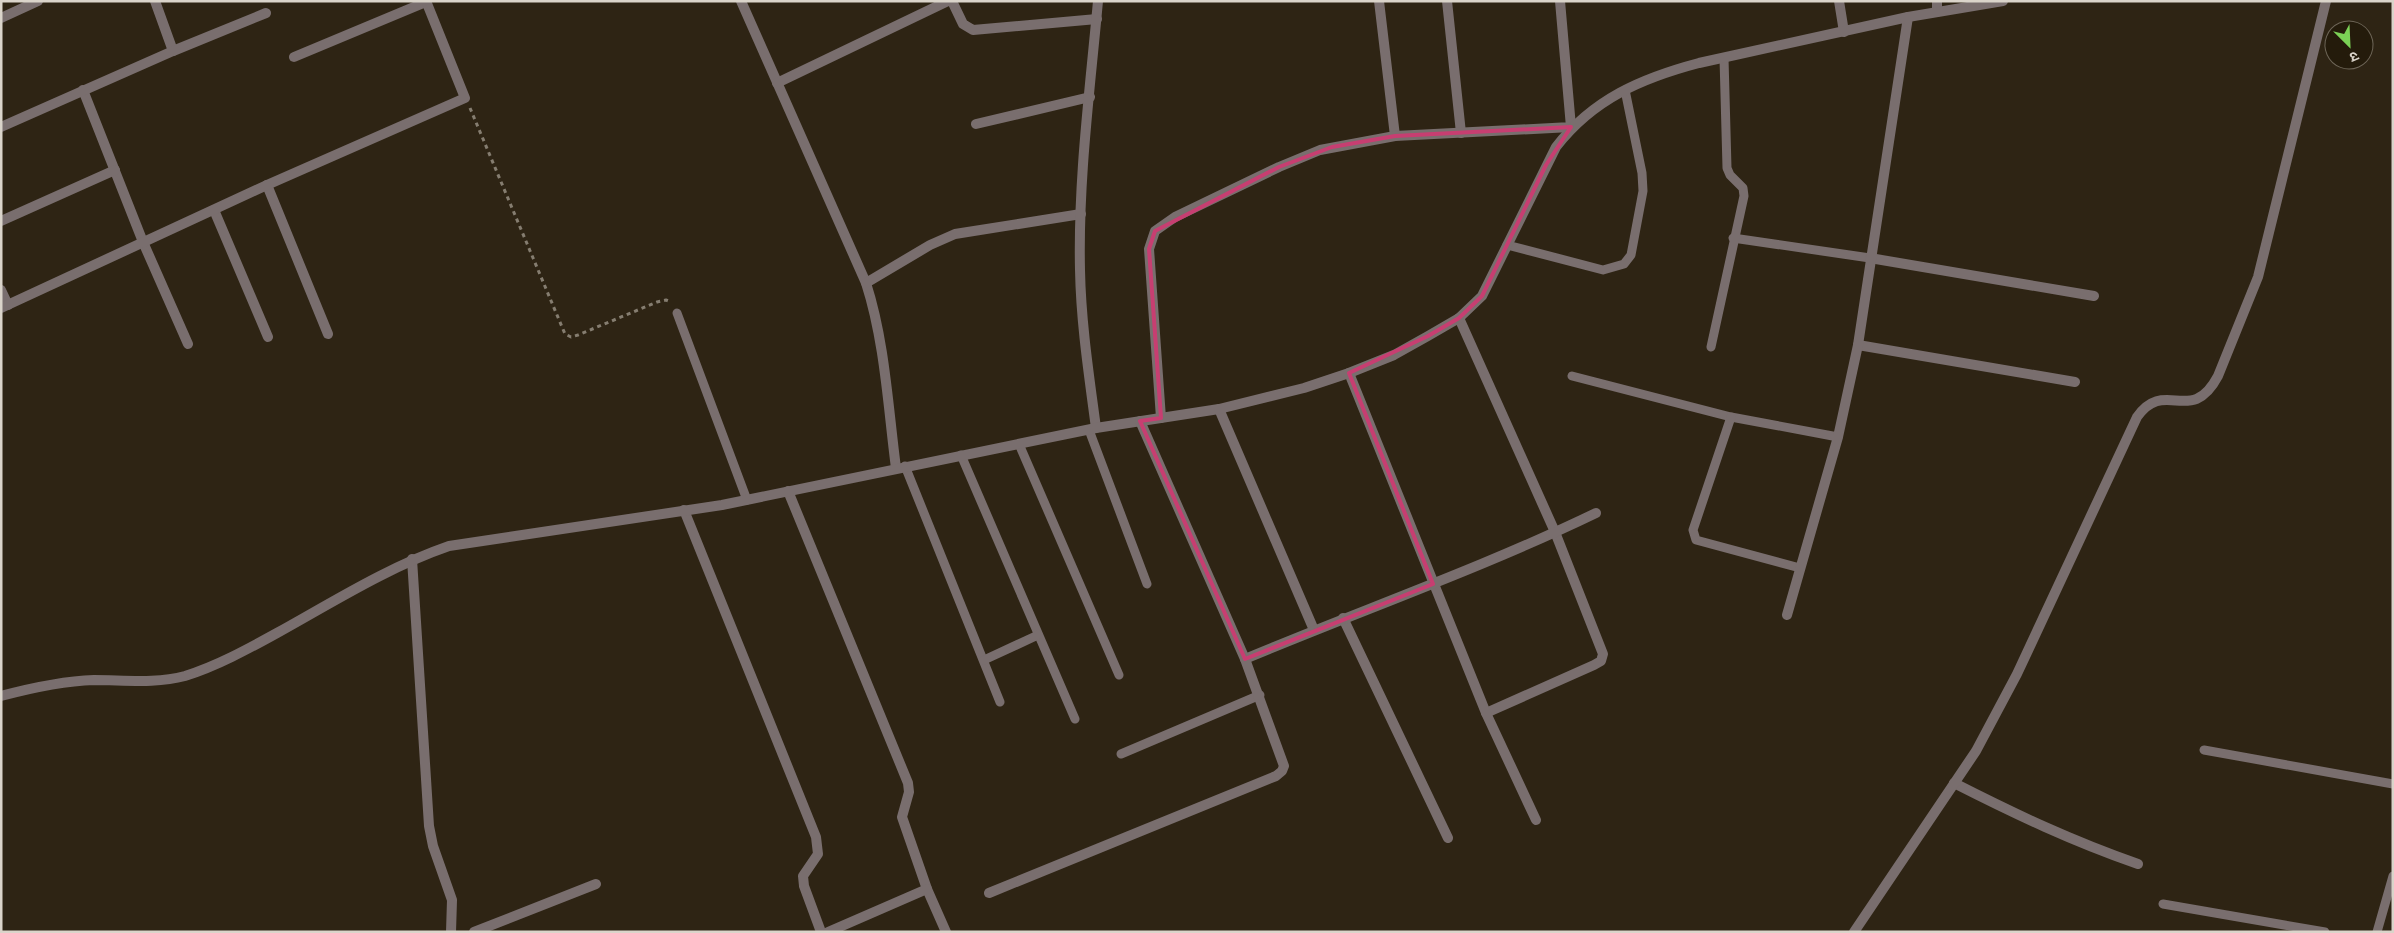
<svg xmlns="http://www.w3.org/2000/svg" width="2394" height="933" font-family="'Golos Text','Noto Sans Devanagari',sans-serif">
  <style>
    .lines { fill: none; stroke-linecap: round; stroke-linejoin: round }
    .path { stroke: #857d70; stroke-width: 3; stroke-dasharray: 4 4; stroke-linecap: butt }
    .lane { stroke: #796e6e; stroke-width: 9 }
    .street { stroke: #796e6e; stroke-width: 10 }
    .marked { fill: none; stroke: #c73e71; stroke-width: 4; stroke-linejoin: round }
  </style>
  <rect width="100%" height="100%" fill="#2e2414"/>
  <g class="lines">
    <polyline class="path" points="470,108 565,334 571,337 578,335 657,302 666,300 671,302"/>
    <g class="lane">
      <polyline points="1733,238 1870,258"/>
      <polyline points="1507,245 1603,270 1624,264 1631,255 1643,191 1642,173 1625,90"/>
      <polyline points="677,313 747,500"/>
      <polyline points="1711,347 1744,196 1743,188 1730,175 1727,168 1724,58"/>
      <polyline points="1572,376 1731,417 1838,437"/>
      <polyline points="1731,417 1693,530 1696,540 1800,568"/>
      <polyline points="1089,430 1147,584"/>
      <polyline points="1019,444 1119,675"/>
      <polyline points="961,455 1075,719"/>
      <polyline points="905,466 1000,702"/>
      <polyline points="984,660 1038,635"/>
      <polyline points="2204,750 2393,784"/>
      <polyline points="1121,754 1260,695"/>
      <polyline points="2163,904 2325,932"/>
      <polyline points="2377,932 2393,876"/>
    </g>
    <g class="street">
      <polyline points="155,1 173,51"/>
      <path d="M 741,1 L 866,283 C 885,342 888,407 896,468"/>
      <polyline points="952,1 963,24 973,30 1097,19"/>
      <polyline points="1379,1 1395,136"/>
      <polyline points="1447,1 1461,133"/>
      <polyline points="1839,1 1844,32"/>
      <polyline points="1937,1 1937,12"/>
      <polyline points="1,18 38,1"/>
      <polyline points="294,57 426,2"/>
      <polyline points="777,83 948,1"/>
      <polyline points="83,90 143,242 188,344"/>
      <polyline points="976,124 1090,97"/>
      <polyline points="1,127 173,51 266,13"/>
      <polyline points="267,185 328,334"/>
      <polyline points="214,210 268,337"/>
      <polyline points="1,221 115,170"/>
      <polyline points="1870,258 2094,296"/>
      <polyline points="866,283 930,245 955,234 1081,214"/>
      <polyline points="1,290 8,305"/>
      <polyline points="1,308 267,185 465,98 426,1"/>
      <polyline points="1459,318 1555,532 1603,654 1601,661 1594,665 1486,713"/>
      <polyline points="1858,345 2075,382"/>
      <polyline points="1349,373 1486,713 1536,820"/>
      <polyline points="1219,409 1314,630"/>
      <polyline points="1161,418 1149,249 1155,231 1175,217 1279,167 1320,150 1395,136 1571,127 1560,1"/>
      <path d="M 1096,428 C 1089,375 1081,323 1080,270 C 1078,180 1090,90 1098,1"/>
      <polyline points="788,491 908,783 909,792 902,817 927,889 946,932"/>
      <polyline points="684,510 816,837 818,854 803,876 804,886 821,932"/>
      <polyline points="412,559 429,826 433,846 452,900 451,932"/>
      <polyline points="1787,615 1838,437 1858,345 1908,17"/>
      <polyline points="1343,618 1448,838"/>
      <path d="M 1245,659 C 1362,610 1482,568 1596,513"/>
      <path d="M 1,696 C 31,688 63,681 94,680 C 124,680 156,684 185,676 C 217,666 248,649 277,633 C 333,602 388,567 449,546 L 722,505 L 1096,428 L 1219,409 L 1304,388 L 1349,373 L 1394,355 L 1428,336 L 1459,318 L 1482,296 L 1556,147 C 1593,99 1642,78 1699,63 L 1908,17 L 2003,1"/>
      <path d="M 1954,783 C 2017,815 2072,841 2138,864"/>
      <polyline points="989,893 1276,776 1282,771 1284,766 1245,659 1140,421"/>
      <polyline points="474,932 596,884"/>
      <polyline points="828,932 927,889"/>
      <path d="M 1854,932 L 1976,751 L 2017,674 L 2137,417 C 2165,377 2191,427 2218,376 L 2258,277 L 2326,1"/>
    </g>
  </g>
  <path class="marked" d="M 1571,127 L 1546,165 L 1482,296 L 1459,318 L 1428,336 L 1349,373 L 1433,584 L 1245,659 L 1140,421 L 1161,418 L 1149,249 L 1155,231 L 1279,167 L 1332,147 L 1395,136 Z"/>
  <rect width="2394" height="933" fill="none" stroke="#dad4ca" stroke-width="5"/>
  <g transform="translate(2349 45) rotate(156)"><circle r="24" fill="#241b0b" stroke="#6d6557"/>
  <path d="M0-4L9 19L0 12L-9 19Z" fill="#7bd156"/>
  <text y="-8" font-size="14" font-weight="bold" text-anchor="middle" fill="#dad4ca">उ</text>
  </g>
</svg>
